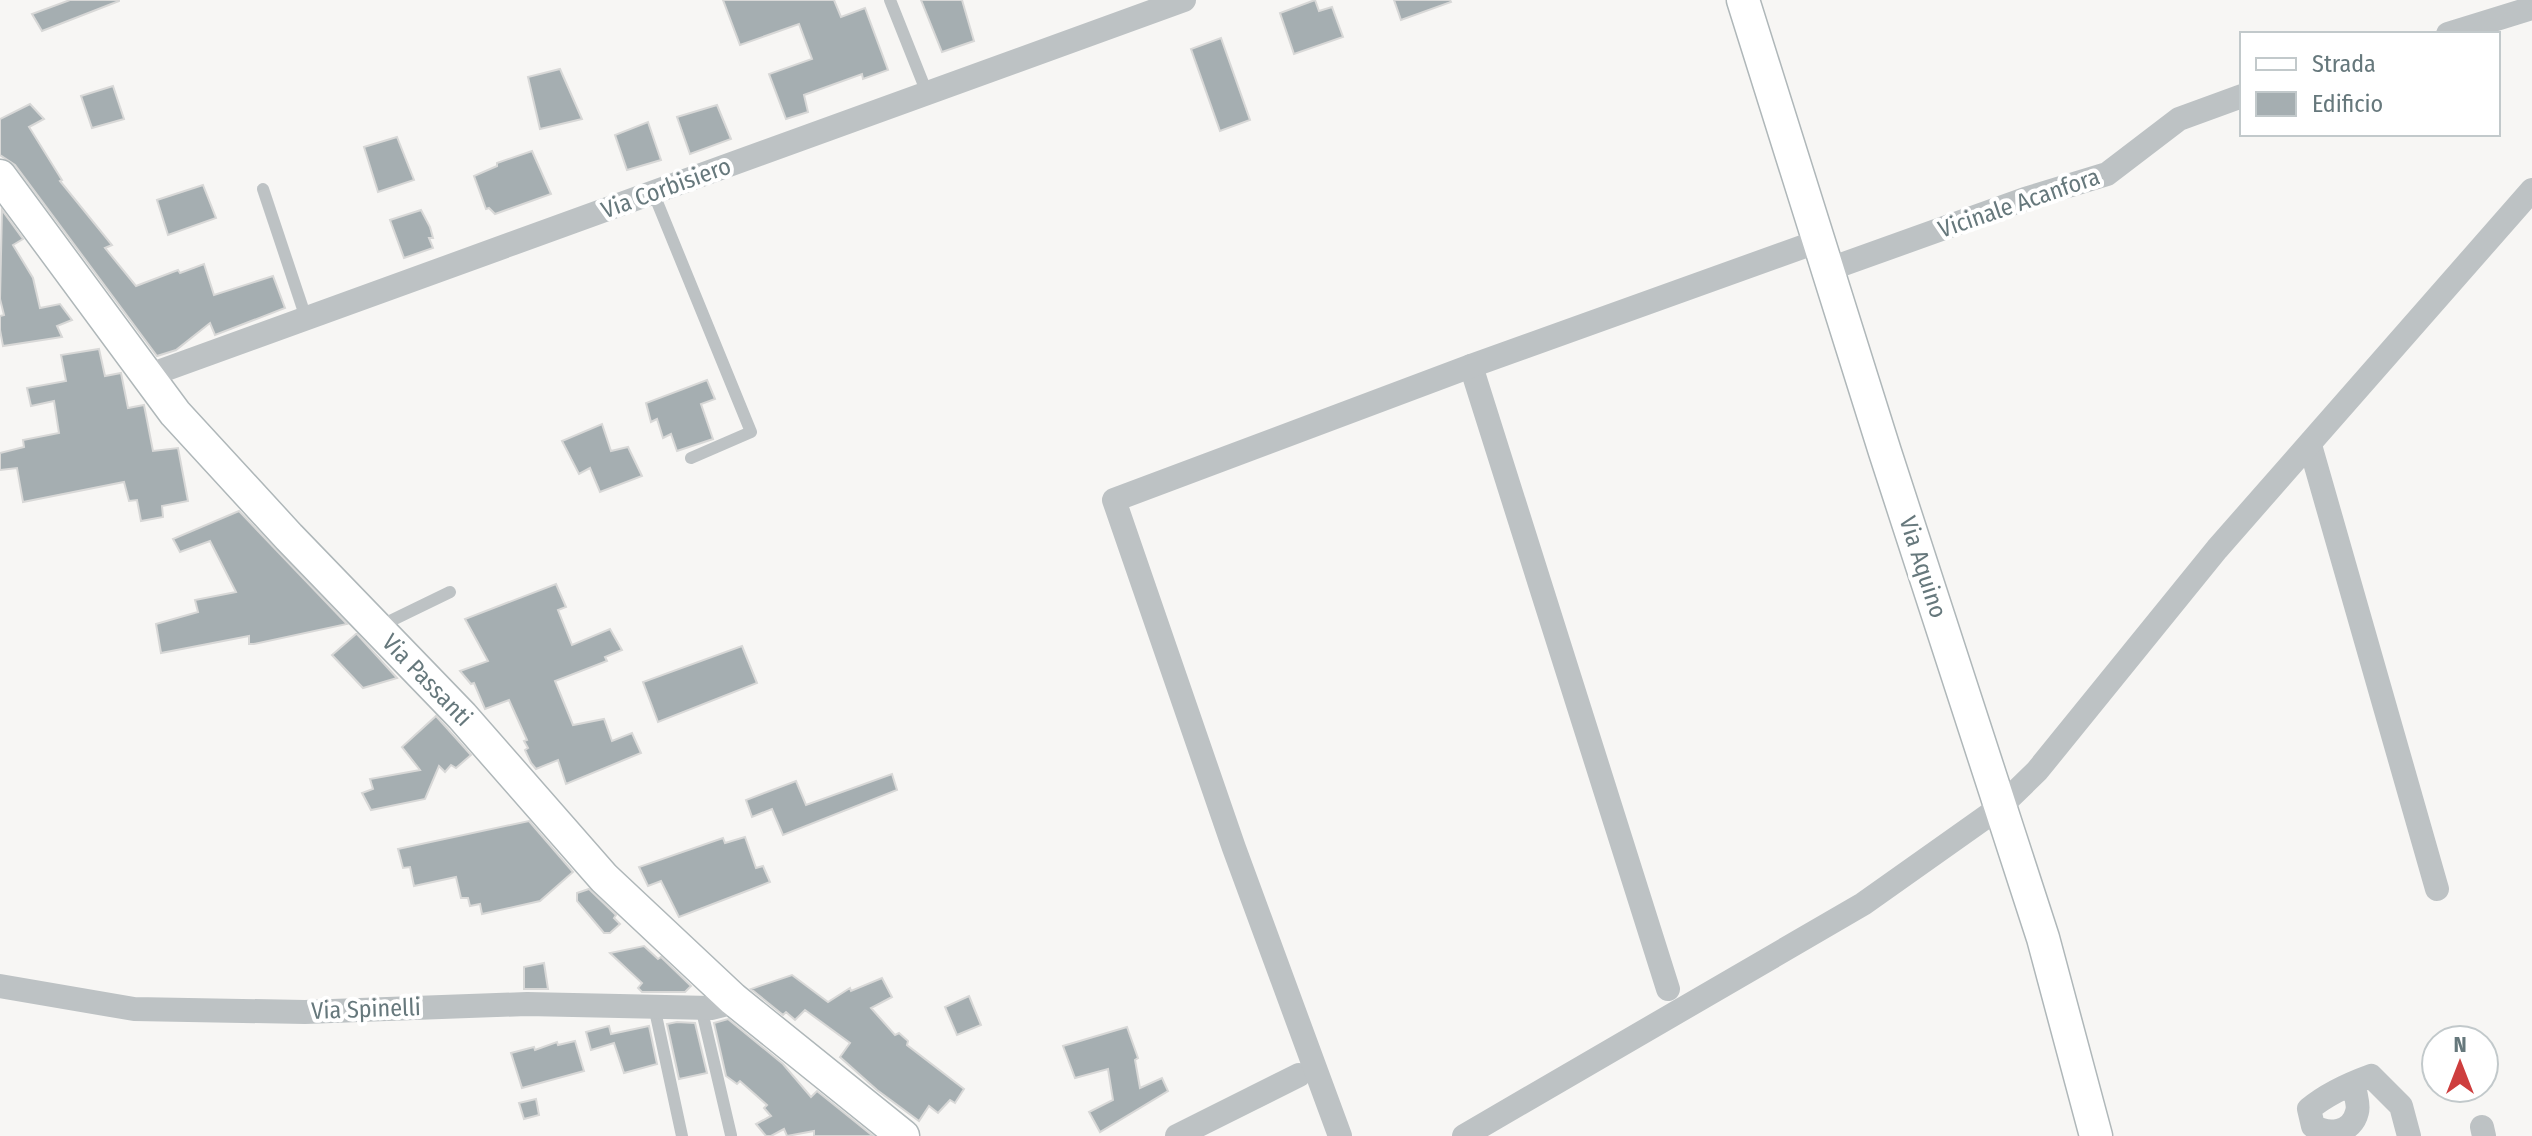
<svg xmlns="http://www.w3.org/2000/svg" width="2532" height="1136" font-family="'Fira Sans Condensed',sans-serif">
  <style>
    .building { fill: #a5aeb1; stroke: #d8d8d7; stroke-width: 2 }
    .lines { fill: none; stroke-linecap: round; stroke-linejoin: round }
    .secondary-casing { stroke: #afb7b9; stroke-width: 35 }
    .lane { stroke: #bdc2c4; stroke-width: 12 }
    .street { stroke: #bdc2c4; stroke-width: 24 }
    .secondary { stroke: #fff; stroke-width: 32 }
    .labels { text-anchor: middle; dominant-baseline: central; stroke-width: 8; stroke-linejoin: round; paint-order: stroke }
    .street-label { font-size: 24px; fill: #66787c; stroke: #fff }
  </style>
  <rect width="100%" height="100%" fill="#f7f6f4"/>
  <g class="building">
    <polygon points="70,0 119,0 119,1 42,31 32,14"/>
    <polygon points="723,0 834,0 841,17 865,8 888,70 863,79 862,74 804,95 808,112 786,119 769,74 812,59 799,24 740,45"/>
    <polygon points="921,0 962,0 974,41 942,52"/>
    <polygon points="1315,0 1319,11 1332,7 1343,37 1294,54 1280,13"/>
    <polygon points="1394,0 1450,0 1451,2 1401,20"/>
    <polygon points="1221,38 1250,120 1220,131 1191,49"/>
    <polygon points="560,69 582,119 540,129 528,77"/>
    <polygon points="113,86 124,119 92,128 81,96"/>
    <polygon points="30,104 44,119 29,127 62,180 60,181 112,245 105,248 136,286 178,270 180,273 204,264 214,295 273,276 285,308 215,335 210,323 176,350 157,356 15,165 0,155 0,119"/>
    <polygon points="717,105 731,139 690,154 677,117"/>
    <polygon points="648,122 661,160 627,170 615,135"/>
    <polygon points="397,137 414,180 378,192 364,147"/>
    <polygon points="532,151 551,194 495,214 489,208 486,209 474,176 497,166 497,163"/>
    <polygon points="203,185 216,218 168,235 157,200"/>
    <polygon points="2,210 23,239 13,245 33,278 40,308 60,304 72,320 57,326 62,337 3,346 0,330 0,316 4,315 0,299"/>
    <polygon points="421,210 430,227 433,238 429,238 433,248 404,258 390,220"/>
    <polygon points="99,349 105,376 121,373 128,408 144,405 153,451 178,448 188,501 162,506 163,517 141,521 137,500 129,501 124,482 23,502 17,468 0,470 0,453 24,447 23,440 59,433 54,401 31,406 27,388 66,381 61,355"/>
    <polygon points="707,380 715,399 701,404 713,439 677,451 671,434 663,438 657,419 651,422 646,403"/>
    <polygon points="602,424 611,451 628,447 642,476 600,492 590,468 579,474 562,441"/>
    <polygon points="239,511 347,624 254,644 249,644 249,636 161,653 156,624 198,612 195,600 236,592 210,541 180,552 173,539"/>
    <polygon points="556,584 566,607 558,610 572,645 610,629 622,650 605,657 607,661 555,681 573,725 604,719 612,741 632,733 641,753 566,784 558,760 536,769 531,763 525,750 528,748 524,741 527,740 509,700 485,709 474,683 471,684 460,671 488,661 465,619"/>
    <polygon points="356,634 357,634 397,678 363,688 332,655"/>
    <polygon points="742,646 757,683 658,722 643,682"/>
    <polygon points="436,716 471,755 456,768 451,765 445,772 439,766 425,799 371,810 362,793 373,789 370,779 420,770 402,747"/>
    <polygon points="892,774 897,790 783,835 772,809 752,817 746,800 796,781 806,805"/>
    <polygon points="529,821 573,872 540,901 482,914 480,904 470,906 468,898 461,898 456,877 414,886 410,867 403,868 398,849"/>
    <polygon points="745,837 756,868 763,866 770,882 679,917 661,881 648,886 639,867 723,838 725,843"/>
    <polygon points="589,889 616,915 614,918 620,924 610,933 604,933 577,901 577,893"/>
    <polygon points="644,946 658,959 661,957 691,986 685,992 642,992 638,988 642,983 610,953"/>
    <polygon points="544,963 548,989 524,989 524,967"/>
    <polygon points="792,975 828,1002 850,988 851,991 882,978 892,997 871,1008 895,1035 899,1033 908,1041 907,1045 964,1089 955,1103 950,1100 938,1113 929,1106 919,1121 877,1090 840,1057 850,1043 805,1010 795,1020 786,1012 783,1015 751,989"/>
    <polygon points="969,996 981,1025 957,1035 945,1007"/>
    <polygon points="728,1019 783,1064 811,1097 817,1091 873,1136 814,1136 814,1131 787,1136 784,1129 771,1136 766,1136 756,1124 771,1116 764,1108 767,1105 740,1081 737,1084 726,1076 714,1023"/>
    <polygon points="677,1022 695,1023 707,1073 679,1079 667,1024"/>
    <polygon points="609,1026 611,1034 649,1026 657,1064 624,1073 614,1043 591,1050 586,1032"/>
    <polygon points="1127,1027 1138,1058 1135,1060 1140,1088 1162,1078 1168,1091 1100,1132 1089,1112 1113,1100 1108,1069 1075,1078 1063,1046"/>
    <polygon points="575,1041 584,1071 522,1088 511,1053 534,1047 535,1050 557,1042 558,1045"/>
    <polygon points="536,1099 539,1115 524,1119 519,1103"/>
  </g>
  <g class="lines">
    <g class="secondary-casing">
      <g id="secondary">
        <polyline points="1743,0 1885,452 2043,938 2096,1136"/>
        <polyline points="0,176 175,413 289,537 462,716 604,878 733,999 903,1136"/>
      </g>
    </g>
    <g class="lane">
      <polyline points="890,0 927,93"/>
      <polyline points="263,189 306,318"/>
      <polyline points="653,192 751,432 691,458"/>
      <polyline points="380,626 450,592"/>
      <polyline points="654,1006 682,1136"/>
      <polyline points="701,1007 731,1135"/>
    </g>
    <g class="street">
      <polyline points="2448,34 2532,8"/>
      <polyline points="1827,270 2025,199 2107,174 2179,119 2242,96"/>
      <polyline points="1471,366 1668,989"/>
      <polyline points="147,376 1184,0"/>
      <polyline points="2310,445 2437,889"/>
      <polyline points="0,986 134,1009 305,1012 527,1004 711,1008 723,1005 733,999"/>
      <path d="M 2343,1088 L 2355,1091 C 2356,1097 2359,1106 2357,1112 C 2352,1133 2329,1136 2313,1126 L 2309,1109 C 2327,1094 2349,1084 2371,1076 L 2401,1106 L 2409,1136"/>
      <polyline points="2482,1127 2484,1136"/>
      <polyline points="1177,1136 1299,1075"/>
      <polyline points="1340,1136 1234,848 1114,500 1471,366 1819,241"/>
      <polyline points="1464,1136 1863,904 2000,807 2037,771 2217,549 2532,190"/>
    </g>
    <use href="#secondary" class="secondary"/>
  </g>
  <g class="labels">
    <g class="street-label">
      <text transform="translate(666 188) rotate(-20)">Via Corbisiero</text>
      <text transform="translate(2019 203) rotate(-19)">Vicinale Acanfora</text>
      <text transform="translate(1923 567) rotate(72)">Via Aquino</text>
      <text transform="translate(427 680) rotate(46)">Via Passanti</text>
      <text transform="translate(366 1009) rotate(-2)">Via Spinelli</text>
    </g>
  </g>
  <rect x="2240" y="32" width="260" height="104" fill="#ffffff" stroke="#c2c9cb" stroke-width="2"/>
  <rect x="2256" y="58" width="40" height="12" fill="#ffffff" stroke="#c2c9cb" stroke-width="2"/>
  <text x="2312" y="72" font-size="24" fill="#66787c">Strada</text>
  <rect x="2256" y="92" width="40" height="24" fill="#a5aeb1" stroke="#c2c9cb" stroke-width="2"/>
  <text x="2312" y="112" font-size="24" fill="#66787c">Edificio</text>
  <g transform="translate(2460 1064)"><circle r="38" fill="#ffffff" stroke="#c2c9cb" stroke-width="2"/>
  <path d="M0-6L14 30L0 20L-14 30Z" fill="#ce3e3e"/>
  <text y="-12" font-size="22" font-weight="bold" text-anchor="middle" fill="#66787c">N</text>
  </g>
</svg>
